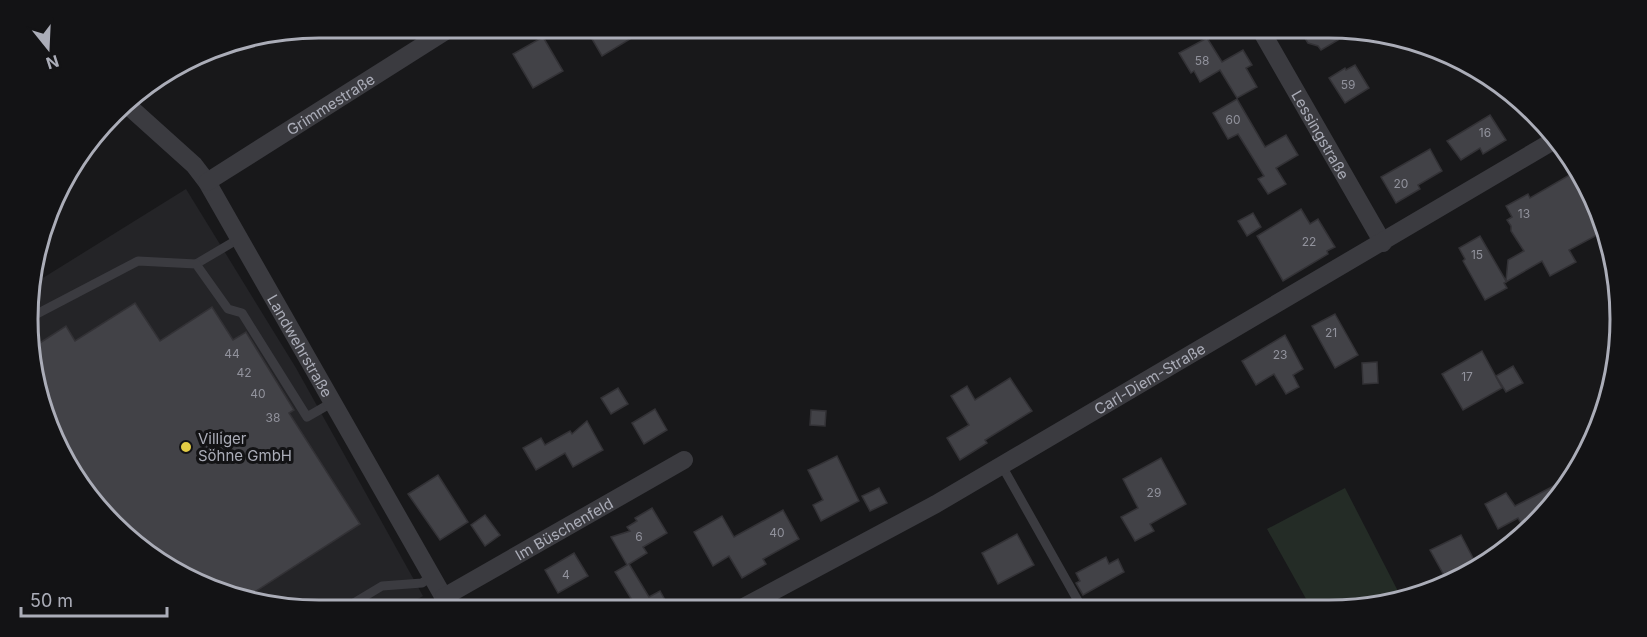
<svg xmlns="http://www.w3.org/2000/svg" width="1647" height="637" font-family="Inter,sans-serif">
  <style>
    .built { fill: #242427 }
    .green { fill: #242c26 }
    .building { fill: #424247; stroke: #333236; stroke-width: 1.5 }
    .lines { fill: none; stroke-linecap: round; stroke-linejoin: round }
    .lane { stroke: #3b3b40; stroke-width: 9 }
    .street { stroke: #3b3b40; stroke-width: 18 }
    .poi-dot { fill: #e4cd45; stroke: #131315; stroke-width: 2 }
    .labels { text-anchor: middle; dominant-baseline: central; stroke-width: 6; stroke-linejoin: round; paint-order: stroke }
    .number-label { font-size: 12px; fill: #91929c }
    .street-label { font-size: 15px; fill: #abadb8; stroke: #131315 }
    .poi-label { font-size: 15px; fill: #abadb8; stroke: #131315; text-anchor: start }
    .rim { fill: none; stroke: #abadb8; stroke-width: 3 }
  </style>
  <rect width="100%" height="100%" fill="#18181a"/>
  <polygon class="built" points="186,189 296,368 423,596 399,610 319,610 243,600 141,550 76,480 33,376 30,286"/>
  <polygon class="green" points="1345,488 1401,597 1367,607 1308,608 1310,606 1267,529"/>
  <g class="building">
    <polygon points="585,27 623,27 630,39 602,56"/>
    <polygon points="1298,27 1330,27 1338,40 1321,50 1318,46 1308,43"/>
    <polygon points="543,37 563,71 533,88 513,54"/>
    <polygon points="1207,38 1222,62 1243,50 1252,65 1246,68 1257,87 1237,98 1220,70 1200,82 1194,71 1191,73 1179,53"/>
    <polygon points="1355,65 1369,88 1345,103 1329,78 1345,68 1346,70"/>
    <polygon points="1237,99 1265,147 1286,135 1298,155 1276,168 1286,184 1268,194 1258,179 1264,176 1238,134 1228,139 1213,113"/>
    <polygon points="1490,115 1506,140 1483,154 1480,148 1461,160 1447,141"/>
    <polygon points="1430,149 1442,171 1418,185 1420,189 1396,203 1381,177"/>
    <polygon points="1578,170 1601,233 1569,250 1576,262 1550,276 1542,261 1504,283 1507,288 1485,300 1463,261 1465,259 1459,248 1480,236 1506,281 1508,260 1524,251 1511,231 1511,226 1507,220 1512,217 1506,206 1528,194 1530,198"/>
    <polygon points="1301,209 1310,224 1318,219 1335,247 1327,251 1328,254 1283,281 1257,236"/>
    <polygon points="1253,213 1261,227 1247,236 1238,221"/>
    <polygon points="135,303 160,341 212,307 233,340 246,332 294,410 289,413 360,524 242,600 141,550 76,480 33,376 32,348 66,326 75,341"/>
    <polygon points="1335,314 1358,355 1335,368 1312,326"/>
    <polygon points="1285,335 1303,369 1293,375 1299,387 1286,394 1274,374 1256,385 1242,361"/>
    <polygon points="1482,351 1502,388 1463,410 1442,374"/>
    <polygon points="1377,362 1378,383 1363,384 1362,363"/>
    <polygon points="1513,366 1523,383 1506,392 1496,376"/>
    <polygon points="1010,378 1032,411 985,440 987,443 960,460 947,438 969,425 951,396 967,386 975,400"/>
    <polygon points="618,388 628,404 611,414 601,398"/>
    <polygon points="655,409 667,430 644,444 632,423"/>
    <polygon points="811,410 826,411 825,426 810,425"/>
    <polygon points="587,421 603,450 573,467 565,453 536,470 523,448 541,438 545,445 570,431 572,434"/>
    <polygon points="837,456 859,501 821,521 813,505 823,500 808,470"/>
    <polygon points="1161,458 1186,504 1150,524 1154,531 1135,541 1121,517 1138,508 1123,479"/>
    <polygon points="438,475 468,522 440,540 408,494"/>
    <polygon points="1573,476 1526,532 1518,518 1498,529 1485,504 1506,493 1515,506"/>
    <polygon points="879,488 887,503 870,511 862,496"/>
    <polygon points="652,508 667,533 643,547 647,553 629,564 649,597 660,591 670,609 628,609 635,605 615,572 627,565 611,537 630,531 627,527 637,521 635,518"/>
    <polygon points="783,510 799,539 763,559 766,564 742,578 729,556 713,566 694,532 722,516 734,537"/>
    <polygon points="485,515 500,535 485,546 471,525"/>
    <polygon points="1017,534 1034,565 998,584 982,553"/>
    <polygon points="1461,535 1475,562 1445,577 1430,550"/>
    <polygon points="574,553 588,576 558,593 545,570"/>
    <polygon points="1106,557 1109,564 1118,559 1124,572 1083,595 1076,583 1080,581 1076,573"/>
  </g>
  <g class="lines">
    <g class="lane">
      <polyline points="196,264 240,238"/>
      <polyline points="31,317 138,261 196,264 228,309 242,313 307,417 333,402"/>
      <polyline points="1002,466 1082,608"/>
      <polyline points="342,610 382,586 422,583 432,576"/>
    </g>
    <g class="street">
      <path id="s1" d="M 1259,27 L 1383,243"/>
      <path id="s2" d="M 124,102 L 194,165 L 207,182 L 451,610"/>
      <path id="s3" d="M 207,182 L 452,27"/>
      <path id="s4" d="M 444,597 L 684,460"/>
      <path id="s5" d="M 740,609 L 936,504 L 1553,141"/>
    </g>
  </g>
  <circle class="poi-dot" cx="186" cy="447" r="6"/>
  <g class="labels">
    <g class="number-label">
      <text x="1202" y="60">58</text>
      <text x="1348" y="84">59</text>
      <text x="1233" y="119">60</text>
      <text x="1485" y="132">16</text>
      <text x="1401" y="183">20</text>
      <text x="1524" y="213">13</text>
      <text x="1309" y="241">22</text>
      <text x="1477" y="254">15</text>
      <text x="1331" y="332">21</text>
      <text x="232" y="353">44</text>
      <text x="1280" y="354">23</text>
      <text x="244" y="372">42</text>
      <text x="1467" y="376">17</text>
      <text x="258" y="393">40</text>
      <text x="273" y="417">38</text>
      <text x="1154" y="492">29</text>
      <text x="777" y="532">40</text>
      <text x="639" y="536">6</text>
      <text x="566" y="574">4</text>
    </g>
    <g class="street-label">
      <text stroke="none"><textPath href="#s3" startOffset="146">Grimmestraße</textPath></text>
      <text stroke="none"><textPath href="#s1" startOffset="124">Lessingstraße</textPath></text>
      <text stroke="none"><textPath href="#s2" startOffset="304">Landwehrstraße</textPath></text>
      <text stroke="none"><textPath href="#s5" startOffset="470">Carl-Diem-Straße</textPath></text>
      <text stroke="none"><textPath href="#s4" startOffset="138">Im Büschenfeld</textPath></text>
    </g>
    <g class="poi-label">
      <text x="198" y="438">Villiger<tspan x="198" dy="17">Söhne GmbH</tspan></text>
    </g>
  </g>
  <path d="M0 0H1647V637H0ZM319 38H1329A281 281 0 0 1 1610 319V319A281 281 0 0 1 1329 600H319A281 281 0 0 1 38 319V319A281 281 0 0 1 319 38Z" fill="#131315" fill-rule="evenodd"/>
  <path class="rim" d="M319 38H1329A281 281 0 0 1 1610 319V319A281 281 0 0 1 1329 600H319A281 281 0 0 1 38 319V319A281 281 0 0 1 319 38Z"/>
  <g transform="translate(48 48) rotate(162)" stroke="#131315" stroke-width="4.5" paint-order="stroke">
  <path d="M0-4.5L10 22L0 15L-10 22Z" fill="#abadb8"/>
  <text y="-9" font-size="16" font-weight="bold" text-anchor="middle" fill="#abadb8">N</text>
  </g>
  <path d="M21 607v9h146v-9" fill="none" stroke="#abadb8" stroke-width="3"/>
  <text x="30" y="607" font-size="18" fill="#abadb8" stroke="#131315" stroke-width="4.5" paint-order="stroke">50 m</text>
</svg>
